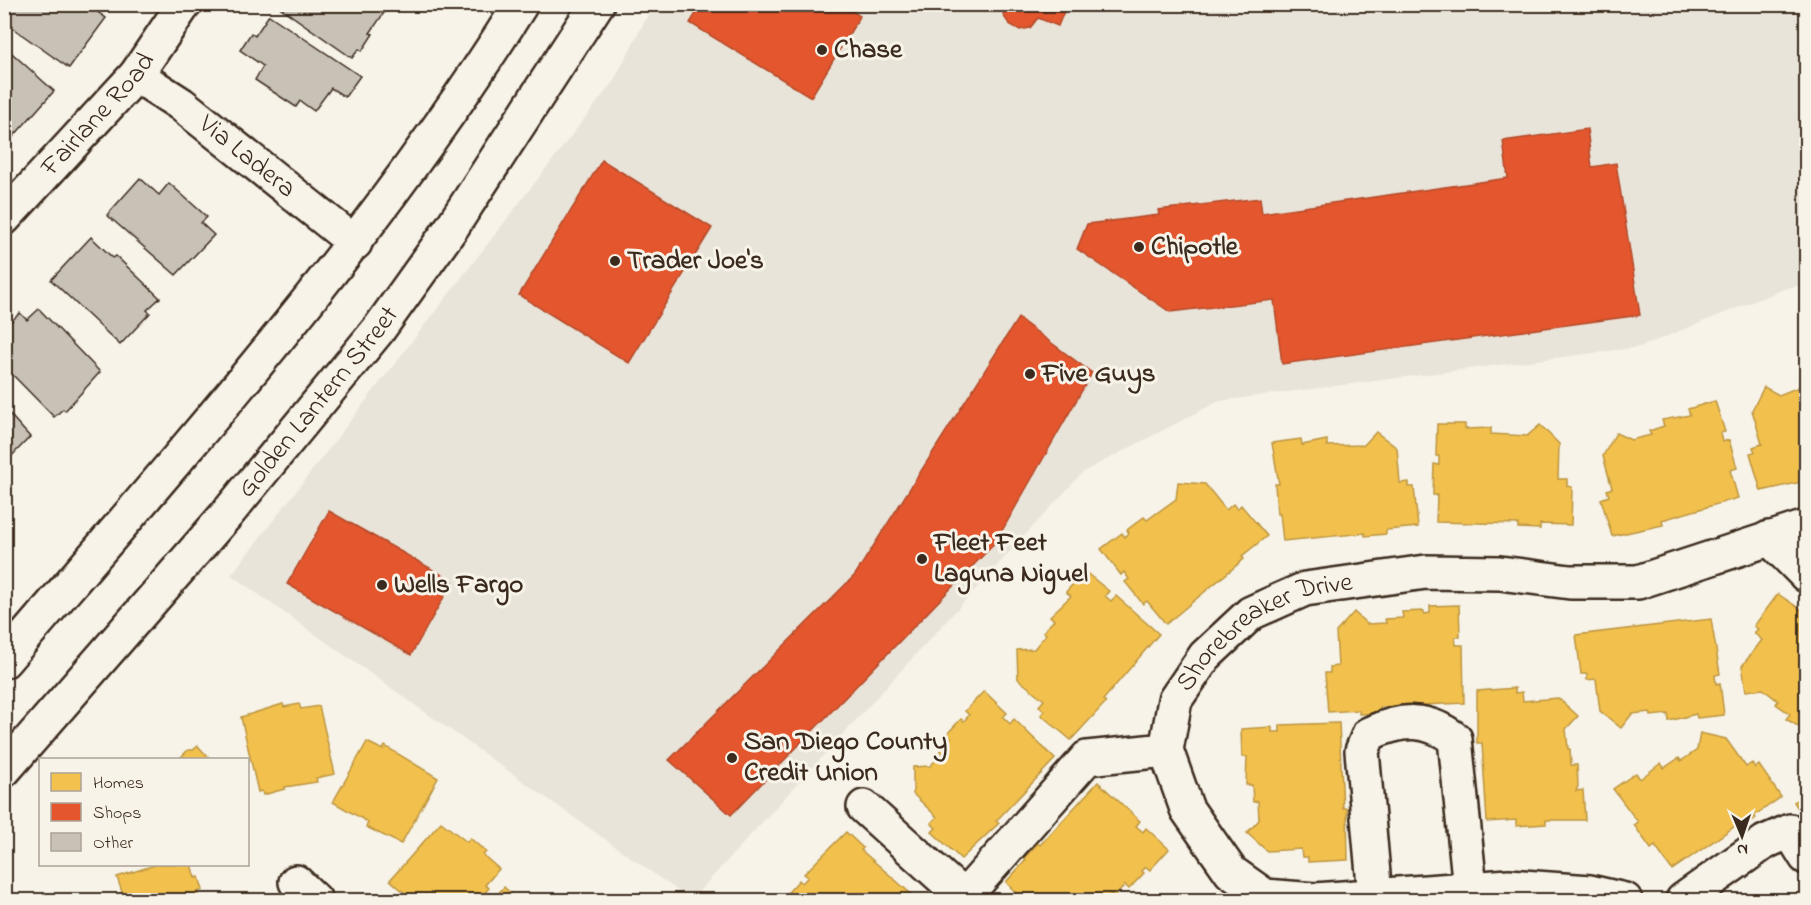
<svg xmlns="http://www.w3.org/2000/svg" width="1811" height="905" font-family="'Indie Flower',sans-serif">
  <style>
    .built { fill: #e9e4d9 }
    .homes { fill: #f2c14e; stroke: #bb9440; stroke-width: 1.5 }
    .shops { fill: #e4572e; stroke: #b14a29; stroke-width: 1.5 }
    .building { fill: #c8c1b6; stroke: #3b2a1e; stroke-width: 1.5 }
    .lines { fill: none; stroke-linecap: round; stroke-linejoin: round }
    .minor-casing { stroke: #3b2a1e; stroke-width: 38 }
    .major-casing { stroke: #3b2a1e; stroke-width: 38 }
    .minor { stroke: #f7f3e8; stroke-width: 33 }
    .major { stroke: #f7f3e8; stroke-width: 33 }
    .poi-dot { fill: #3b2a1e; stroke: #f7f3e8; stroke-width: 2 }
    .labels { text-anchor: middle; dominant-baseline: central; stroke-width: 6; stroke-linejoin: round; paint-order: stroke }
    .poi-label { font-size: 27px; font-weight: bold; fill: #3b2a1e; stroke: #f7f3e8; text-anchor: start }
    .street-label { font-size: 27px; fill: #3b2a1e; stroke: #f7f3e8 }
  </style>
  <rect width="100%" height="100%" fill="#f7f3e8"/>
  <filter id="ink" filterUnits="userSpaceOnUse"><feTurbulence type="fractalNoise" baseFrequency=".0167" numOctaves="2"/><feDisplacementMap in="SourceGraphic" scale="12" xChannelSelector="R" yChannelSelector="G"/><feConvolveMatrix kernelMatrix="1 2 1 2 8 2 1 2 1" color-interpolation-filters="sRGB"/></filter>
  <g filter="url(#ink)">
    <polygon class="built" points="653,5 1806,5 1806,284 1784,289 1640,347 1219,401 1083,472 691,900 231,575 613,82"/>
    <g class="homes">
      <polygon points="1806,384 1806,481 1761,491 1750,453 1755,452 1753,447 1762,444 1752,410 1764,387 1779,395"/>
      <polygon points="1715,401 1725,432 1720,433 1722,442 1729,440 1737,468 1730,470 1738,498 1662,520 1663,525 1612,536 1601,499 1609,496 1607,490 1612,488 1603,456 1616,433 1631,440 1651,435 1649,431 1664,426 1662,420 1690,415 1688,409"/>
      <polygon points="1437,424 1465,424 1465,429 1491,428 1491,434 1527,436 1540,425 1559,444 1558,479 1567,479 1567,486 1572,487 1571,525 1540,524 1540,529 1518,528 1518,524 1436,522 1437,495 1433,495 1434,464 1439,465 1439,456 1436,456"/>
      <polygon points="1376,432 1397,448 1400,483 1409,482 1409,487 1414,487 1418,527 1386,530 1386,534 1365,536 1365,533 1283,541 1280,514 1277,514 1275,484 1279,484 1272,443 1301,439 1302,445 1327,440 1327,446 1364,445"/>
      <polygon points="1178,482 1205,484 1226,510 1233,504 1237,509 1241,505 1267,536 1242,556 1244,559 1166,624 1147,601 1143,604 1125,582 1129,579 1124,572 1121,575 1101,549 1122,533 1125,537 1129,533 1127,530 1144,517 1147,520 1176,499"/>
      <polygon points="1084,571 1109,591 1105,596 1111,601 1116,596 1159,634 1103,700 1106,702 1071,740 1041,715 1044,711 1039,706 1044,700 1018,679 1017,650 1034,649 1046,634 1043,632 1054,620 1050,616 1071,596 1066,592"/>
      <polygon points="1778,594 1806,613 1806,731 1786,719 1790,714 1776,704 1778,701 1763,689 1746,691 1742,666 1762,640 1754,633 1758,629 1754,626"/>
      <polygon points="1459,605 1460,637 1455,637 1456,645 1463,645 1464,703 1380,707 1381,713 1359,714 1359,710 1328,712 1325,673 1330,673 1330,667 1338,666 1336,632 1354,612 1367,624 1386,623 1385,619 1403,618 1402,612 1424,611 1424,614 1430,613 1430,606"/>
      <polygon points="1711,619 1720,674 1715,675 1716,684 1720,683 1724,715 1697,718 1696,714 1669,721 1668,714 1651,716 1650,712 1632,714 1621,728 1600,711 1596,679 1587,680 1587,674 1581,674 1576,635"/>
      <polygon points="1515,688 1515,693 1522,692 1523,701 1558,698 1578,716 1566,729 1568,749 1570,749 1571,765 1577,765 1578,786 1576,791 1583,790 1585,820 1546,820 1546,824 1516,826 1516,820 1487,822 1482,743 1477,743 1477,691"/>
      <polygon points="984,691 1007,713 1003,717 1010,724 1014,719 1055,759 996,821 999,823 961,859 932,832 936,828 931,823 937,817 913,794 913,767 930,766 943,753 940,750 951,738 947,734 961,719 964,721 969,715 965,711"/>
      <polygon points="283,704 284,707 299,704 301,709 319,706 335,774 316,778 317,782 285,787 285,789 263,795 262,791 258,792 241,717"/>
      <polygon points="1339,723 1343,808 1347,808 1348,860 1308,862 1308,857 1302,857 1301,849 1267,851 1247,833 1259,820 1258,801 1253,802 1252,785 1246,785 1247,757 1242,757 1241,729 1272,727 1272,732 1280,732 1280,725"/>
      <polygon points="1700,733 1726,739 1746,767 1752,763 1755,768 1759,765 1781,797 1754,816 1756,818 1739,830 1737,825 1672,870 1655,846 1651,849 1634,825 1638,822 1613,789 1636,773 1640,779 1661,763 1664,768 1679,758 1681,761 1697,750"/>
      <polygon points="367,742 383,750 385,746 438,778 401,844 366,827 368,822 333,802"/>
      <polygon points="198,746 211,760 178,760 188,750 193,750"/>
      <polygon points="1098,782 1140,821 1136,826 1143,832 1146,828 1169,849 1150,870 1146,867 1142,871 1144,873 1129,889 1125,885 1114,897 1111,894 1105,900 1022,900 1006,882 1026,860 1024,858 1038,843 1040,845"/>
      <polygon points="1806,794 1806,821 1794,802"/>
      <polygon points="441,822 467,842 470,838 486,852 483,855 499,869 485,885 489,888 479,900 413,900 390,880"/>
      <polygon points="846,832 863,848 861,850 918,900 781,900 799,880 802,883 808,877 804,874"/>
      <polygon points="158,864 191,864 195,878 199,877 203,890 197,892 199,900 116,900 115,898 123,895 117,877"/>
      <polygon points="504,887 518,900 492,900"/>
    </g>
    <g class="shops">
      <polygon points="702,4 841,4 860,16 811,97 690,23"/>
      <polygon points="1067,4 1058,26 1038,18 1030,28 1020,30 1009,24 1003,15 1005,4"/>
      <polygon points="1587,129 1592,167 1616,163 1640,315 1282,364 1274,300 1170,312 1077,249 1087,224 1159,215 1158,210 1260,198 1262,213 1508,178 1503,141"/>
      <polygon points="602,160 712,228 629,363 519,295"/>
      <polygon points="1018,318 1092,373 995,543 731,815 669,760 855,575"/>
      <polygon points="329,511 453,581 411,655 287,584"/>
    </g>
    <g class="building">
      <polygon points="6,4 86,4 106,18 69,68 4,22"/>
      <polygon points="275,4 384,4 388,7 370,33 373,34 362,51 359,49 352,58"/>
      <polygon points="269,15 360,76 345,97 331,88 314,111 300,101 296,107 255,80 263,66 240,50 251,33 255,36"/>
      <polygon points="4,46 54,91 13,137 4,129"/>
      <polygon points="140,178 159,195 169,183 207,217 201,223 214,235 176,275 107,215"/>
      <polygon points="91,237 113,258 116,256 160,298 147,310 150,313 120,345 51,280"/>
      <polygon points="39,309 100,372 65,411 63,409 54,417 4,366 4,328 20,313 27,320"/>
      <polygon points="4,408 30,437 4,464"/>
    </g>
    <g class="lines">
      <g class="minor-casing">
        <g id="minor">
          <path id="s1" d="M 136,75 L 181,104 L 355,243"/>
          <path id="s2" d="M 4,218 L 136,75 L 184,4"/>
          <polyline points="1769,538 1806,575"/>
          <polyline points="864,807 967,900"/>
          <polyline points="296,882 315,900"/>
          <path d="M 1375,896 L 1362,751 L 1369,734 C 1401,719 1427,717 1455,739 L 1470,889"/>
          <polyline points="964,897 1087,758 1166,750"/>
          <path id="s3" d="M 1625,900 L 1590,892 L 1509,886 L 1315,900 L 1265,896 L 1231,872 L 1187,809 L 1166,750 L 1175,700 L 1205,656 L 1251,613 L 1305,589 L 1426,572 L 1500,573 L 1570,582 L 1638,582 L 1806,527"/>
          <polyline points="1683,900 1765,842 1790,831 1806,857"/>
        </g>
      </g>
      <g class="major-casing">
        <g id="major">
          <path d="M 4,661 C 185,450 373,240 521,4"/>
          <path id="s4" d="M 4,770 L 227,514 L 379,329 L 452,227 L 597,4"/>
        </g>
      </g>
      <use href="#minor" class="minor"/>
      <use href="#major" class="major"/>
    </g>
  </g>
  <g class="poi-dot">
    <circle cx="822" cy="50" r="6"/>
    <circle cx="1139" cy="247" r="6"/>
    <circle cx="615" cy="261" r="6"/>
    <circle cx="1030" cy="374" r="6"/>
    <circle cx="922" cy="559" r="6"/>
    <circle cx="382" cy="585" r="6"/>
    <circle cx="732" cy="758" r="6"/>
  </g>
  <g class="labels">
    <g class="poi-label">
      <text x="834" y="50">Chase</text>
      <text x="1151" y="247">Chipotle</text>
      <text x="627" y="261">Trader Joe's</text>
      <text x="1042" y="374">Five Guys</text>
      <text x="934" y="543">Fleet Feet<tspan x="934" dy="31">Laguna Niguel</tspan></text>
      <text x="394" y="585">Wells Fargo</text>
      <text x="744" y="742">San Diego County<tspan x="744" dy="31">Credit Union</tspan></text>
    </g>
    <g class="street-label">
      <text stroke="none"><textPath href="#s2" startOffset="140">Fairlane Road</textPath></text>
      <text stroke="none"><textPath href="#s1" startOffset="138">Via Ladera</textPath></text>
      <text stroke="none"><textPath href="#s4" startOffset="484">Golden Lantern Street</textPath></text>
      <text stroke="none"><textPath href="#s3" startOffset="712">Shorebreaker Drive</textPath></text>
    </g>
  </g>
  <rect width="1811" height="905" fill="none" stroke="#f7f3e8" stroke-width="24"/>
  <rect x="12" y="12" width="1787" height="881" fill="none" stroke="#3b2a1e" stroke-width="2" filter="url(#ink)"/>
  <rect x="39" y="758" width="210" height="108" fill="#f7f3e8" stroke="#aca397" stroke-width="1.5"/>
  <rect x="51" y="773" width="30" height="18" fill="#f2c14e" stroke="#aca397" stroke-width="1.5"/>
  <text x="93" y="788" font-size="18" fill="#3b2a1e">Homes</text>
  <rect x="51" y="803" width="30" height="18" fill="#e4572e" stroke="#aca397" stroke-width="1.5"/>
  <text x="93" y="818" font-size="18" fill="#3b2a1e">Shops</text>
  <rect x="51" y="833" width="30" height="18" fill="#c8c1b6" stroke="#aca397" stroke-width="1.5"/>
  <text x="93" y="848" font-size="18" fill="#3b2a1e">Other</text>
  <g transform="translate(1742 836) rotate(178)" stroke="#f7f3e8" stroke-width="4.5" paint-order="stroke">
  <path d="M0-4.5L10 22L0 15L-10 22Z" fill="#3b2a1e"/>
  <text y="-9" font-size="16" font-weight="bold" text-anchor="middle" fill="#3b2a1e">N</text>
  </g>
</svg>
